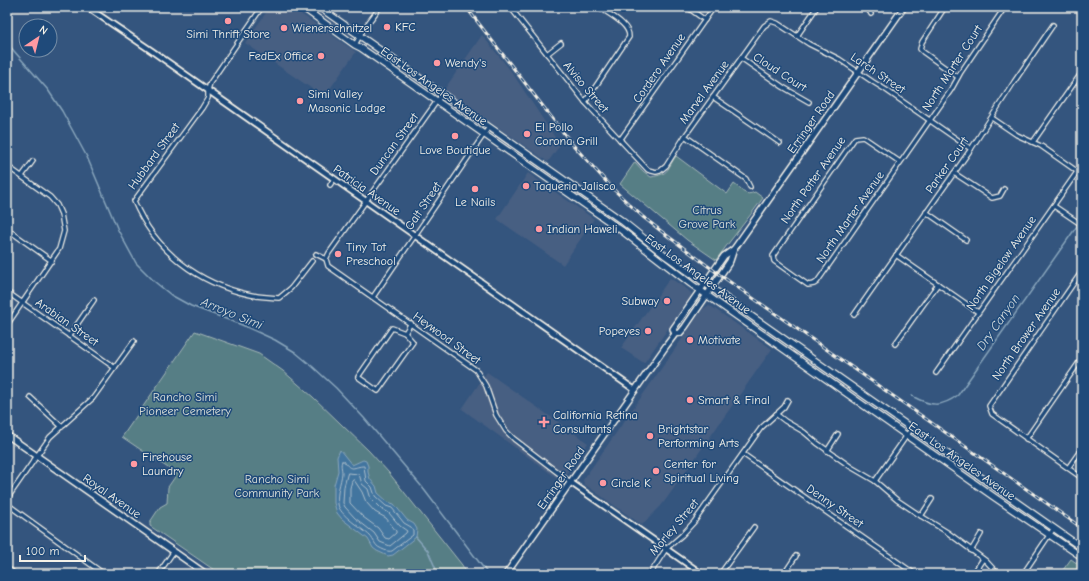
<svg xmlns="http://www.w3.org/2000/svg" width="1089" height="581" font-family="'Comic Neue',sans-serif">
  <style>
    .built { fill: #475f82 }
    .green { fill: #567e85; stroke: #a5b8b6 }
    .water { fill: #42749f; stroke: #89a6bc }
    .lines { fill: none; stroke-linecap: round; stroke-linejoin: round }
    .shore { stroke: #adbfcb; stroke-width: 1 }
    .stream { stroke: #89a6bc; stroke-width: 1.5 }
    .minor-casing { stroke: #f4f1e8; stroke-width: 6 }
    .tertiary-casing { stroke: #f4f1e8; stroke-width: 8 }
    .secondary-casing { stroke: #f4f1e8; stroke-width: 8 }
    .primary-casing { stroke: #f4f1e8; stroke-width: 8 }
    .minor { stroke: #1f4a7a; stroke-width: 3.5 }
    .tertiary { stroke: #1f4a7a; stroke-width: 4.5 }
    .secondary { stroke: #1f4a7a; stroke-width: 5 }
    .primary { stroke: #1f4a7a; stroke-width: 5.5 }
    .rail-casing { stroke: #f4f1e8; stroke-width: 3 }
    .rail { stroke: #1f4a7a; stroke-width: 1.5; stroke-dasharray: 4.5; stroke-linecap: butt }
    .poi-dot { fill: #ff9aa2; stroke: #1f4a7a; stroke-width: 1.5 }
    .labels { text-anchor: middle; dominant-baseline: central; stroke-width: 3; stroke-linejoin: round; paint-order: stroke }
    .poi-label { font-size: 12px; fill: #f4f1e8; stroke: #1f4a7a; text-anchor: start }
    .street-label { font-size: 12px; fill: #f4f1e8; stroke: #1f4a7a }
    .park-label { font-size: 12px; fill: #dce0d9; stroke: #1f4a7a }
    .water-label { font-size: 13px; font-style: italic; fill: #d9dedd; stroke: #1f4a7a }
  </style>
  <rect width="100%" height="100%" fill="#34557e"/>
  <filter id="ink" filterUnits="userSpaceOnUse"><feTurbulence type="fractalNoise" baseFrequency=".025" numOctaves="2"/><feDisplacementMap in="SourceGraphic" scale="8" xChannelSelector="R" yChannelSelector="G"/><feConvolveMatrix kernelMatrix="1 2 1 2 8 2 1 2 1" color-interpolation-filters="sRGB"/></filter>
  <g filter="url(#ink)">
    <g class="built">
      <polygon points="270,7 291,7 356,52 324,97 245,43"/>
      <polygon points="482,35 511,71 560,145 548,162 444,90"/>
      <polygon points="528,173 594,219 563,265 497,219"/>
      <polygon points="670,278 688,290 691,293 691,296 644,363 621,348"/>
      <polygon points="708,306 712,307 772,349 667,498 661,506 642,525 584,484 583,480 703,309"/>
      <polygon points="487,372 588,443 561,481 462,409"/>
    </g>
    <g class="green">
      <path d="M 676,156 L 727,194 L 734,184 C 743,190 744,197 755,192 L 763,198 C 748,219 731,239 716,260 L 687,240 L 620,184 L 635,162 L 643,171 L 651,177 C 670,174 666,170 676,156 Z"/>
      <polygon points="195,331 259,354 283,371 313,397 369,451 389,473 462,565 467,574 220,574 150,526 150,522 160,507 167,503 168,487 177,474 122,437"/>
      <polygon points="1071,559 1082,567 1082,574 1060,574"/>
    </g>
    <polygon class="water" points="340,450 352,465 363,460 366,461 368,466 368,472 370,479 376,486 378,493 388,502 394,504 407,520 414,524 417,529 416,537 393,555 388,556 377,551 373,548 368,539 342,519 337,513 334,503 334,485 338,471 337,457"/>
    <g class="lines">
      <g class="shore">
        <path d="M 342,461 L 344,461 C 351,473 354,466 364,466 L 366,481 L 372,487 L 375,496 L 386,506 L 392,508 L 404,523 L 411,527 L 413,530 L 413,535 L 392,551 C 388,552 384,550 380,548 C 375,546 374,540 370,536 C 362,528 339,515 338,504 C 336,493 341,483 342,473 C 342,468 340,465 342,461 Z"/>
        <polygon points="348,473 359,474 362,484 368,489 371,499 379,507 389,513 400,526 407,531 406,533 390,546 380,542 374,533 355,518 345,507 343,503 344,487"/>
        <polygon points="354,480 362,492 366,502 375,512 386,518 396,531 396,533 389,539 385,538 378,528 363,517 350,503 350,488 352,481"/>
      </g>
      <g class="stream">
        <polyline points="7,43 48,90 62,111 87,157 118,230 136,263 155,282 171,295 191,306 242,325 275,340 295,352 313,367 336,388 364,418 422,487 488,574"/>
        <path d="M 912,396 C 930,406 941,408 958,395 L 1082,219"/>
        <polyline points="416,537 428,551 438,574"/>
      </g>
      <g class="minor-casing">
        <g id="minor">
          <path d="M 262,7 L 210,83 L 208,90 L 208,98 L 202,108 L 134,201 C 155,251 198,284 251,295 C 260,297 270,297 279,298 L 291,288 L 312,261"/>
          <polyline points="510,7 585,102 648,170 656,172 660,171 666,166 685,136 764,26 771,21 777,23 809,44 839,59 873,82 886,90 971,149"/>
          <polyline points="687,7 705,20"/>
          <polyline points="867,7 871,14"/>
          <polyline points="945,7 922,42 920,49 923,52 958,77"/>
          <polyline points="797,36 817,7"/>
          <polyline points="355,45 363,30 380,7"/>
          <polyline points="547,54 561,43"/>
          <polyline points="741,58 783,87 809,102"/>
          <polyline points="442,95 437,101 329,253 326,259 328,266 476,370 486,386 496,415 506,431 514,439 570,482"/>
          <polyline points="713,97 780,143"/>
          <path d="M 585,102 L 629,37 C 630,24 608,14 599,7"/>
          <polyline points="992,118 1017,135 1041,146 1078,172"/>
          <polyline points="685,136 746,179 750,187"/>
          <polyline points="620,140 714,7"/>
          <polyline points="1033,142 1082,72"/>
          <polyline points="900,162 866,139 863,137 855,138 775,253 773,256 774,261 808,285 814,284 817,282 951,90 961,72 1005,7"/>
          <polyline points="7,166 50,197 57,205 61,214 64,231 59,249 7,325"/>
          <polyline points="954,173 992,198 1000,196 1004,189"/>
          <polyline points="22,176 33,161"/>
          <polyline points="330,185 334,179"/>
          <polyline points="1054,206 1082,225"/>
          <polyline points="926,212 966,240"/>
          <polyline points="7,229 52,261"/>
          <polyline points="316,254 326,259"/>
          <polyline points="896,255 978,312"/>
          <polyline points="1082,271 989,406 992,414 1082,478"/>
          <polyline points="7,292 115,368"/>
          <polyline points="373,297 489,127"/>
          <polyline points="854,315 971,149 1014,82 1053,25"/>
          <polygon points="392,328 405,333 413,342 378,391 358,377"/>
          <polyline points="405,333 411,323"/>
          <polyline points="69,336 94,300"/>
          <polyline points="895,344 938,284"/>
          <polyline points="936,373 1082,165"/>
          <polyline points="30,397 62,427"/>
          <polyline points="776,414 785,421 804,432 817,443 851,467 875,481 897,500 921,516 947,532 986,561 998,574"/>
          <polyline points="1026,439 1082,358"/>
          <polyline points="827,451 838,434"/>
          <polyline points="743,454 915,574"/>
          <polyline points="1068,468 1082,448"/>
          <polyline points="875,481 912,428"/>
          <polyline points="7,499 50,437 93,398 134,341"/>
          <polyline points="7,504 104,574"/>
          <polyline points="921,516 932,499"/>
          <polyline points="971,551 981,534"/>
          <polyline points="7,568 15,574"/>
          <polyline points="158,574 174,551"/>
          <polyline points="650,574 666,549 682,535 694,522 761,428 784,407 788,400"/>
          <polyline points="720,574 754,527"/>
          <polyline points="784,574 796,556"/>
          <polyline points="973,574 983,559"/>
          <polyline points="1023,574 1054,528"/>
        </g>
      </g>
      <g class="tertiary-casing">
        <g id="tertiary">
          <polyline points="87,7 152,51 635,390"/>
          <polyline points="570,482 702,574"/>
        </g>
      </g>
      <g class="secondary-casing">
        <g id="secondary">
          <polyline points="675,334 673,329 717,266 724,256 734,249"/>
          <polyline points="7,435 206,574"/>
          <polyline points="506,574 666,346 675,334 680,333 685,327 730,261 734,249 904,7"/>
        </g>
      </g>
      <g class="primary-casing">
        <g id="primary">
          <polyline points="302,7 355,45 361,48 621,230 691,284 994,497 1082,557"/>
          <polyline points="319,7 621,220 666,256 1082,548"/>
        </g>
      </g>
      <use href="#minor" class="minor"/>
      <use href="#tertiary" class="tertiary"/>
      <use href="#secondary" class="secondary"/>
      <use href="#primary" class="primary"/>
      <g class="rail-casing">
        <polyline id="rail" points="466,7 573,145 613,189 643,217 661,231 720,275 1082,528"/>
      </g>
      <use href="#rail" class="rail"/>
    </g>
  </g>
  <g class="poi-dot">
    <circle cx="228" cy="21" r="4"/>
    <circle cx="387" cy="27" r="4"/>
    <circle cx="284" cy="28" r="4"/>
    <circle cx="321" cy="56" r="4"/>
    <circle cx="437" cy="63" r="4"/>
    <circle cx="300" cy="101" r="4"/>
    <circle cx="527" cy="134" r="4"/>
    <circle cx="455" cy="136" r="4"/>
    <circle cx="526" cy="186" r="4"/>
    <circle cx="475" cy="189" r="4"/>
    <circle cx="539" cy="229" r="4"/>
    <circle cx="338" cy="254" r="4"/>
    <circle cx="667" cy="301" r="4"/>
    <circle cx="648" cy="331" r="4"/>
    <circle cx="690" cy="340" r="4"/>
    <circle cx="690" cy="400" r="4"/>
    <path d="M542 416h4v4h4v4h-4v4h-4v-4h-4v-4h4z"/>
    <circle cx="650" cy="436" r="4"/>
    <circle cx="134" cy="464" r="4"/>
    <circle cx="656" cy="471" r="4"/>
    <circle cx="603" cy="483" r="4"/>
  </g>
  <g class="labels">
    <g class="poi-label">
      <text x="395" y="27">KFC</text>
      <text x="292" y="28">Wienerschnitzel</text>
      <text x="228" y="34" text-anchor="middle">Simi Thrift Store</text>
      <text x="313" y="56" text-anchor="end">FedEx Office</text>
      <text x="445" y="63">Wendy's</text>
      <text x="308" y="94">Simi Valley<tspan x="308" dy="14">Masonic Lodge</tspan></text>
      <text x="535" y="127">El Pollo<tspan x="535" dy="14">Corona Grill</tspan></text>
      <text x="455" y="150" text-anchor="middle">Love Boutique</text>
      <text x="534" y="186">Taqueria Jalisco</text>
      <text x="475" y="202" text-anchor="middle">Le Nails</text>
      <text x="547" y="229">Indian Haweli</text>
      <text x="346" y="247">Tiny Tot<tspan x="346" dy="14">Preschool</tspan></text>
      <text x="659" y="301" text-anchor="end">Subway</text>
      <text x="640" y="331" text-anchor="end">Popeyes</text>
      <text x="698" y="340">Motivate</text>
      <text x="698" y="400">Smart &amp; Final</text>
      <text x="553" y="415">California Retina<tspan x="553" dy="14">Consultants</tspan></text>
      <text x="658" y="429">Brightstar<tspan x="658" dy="14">Performing Arts</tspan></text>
      <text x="142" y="457">Firehouse<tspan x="142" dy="14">Laundry</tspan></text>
      <text x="664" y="464">Center for<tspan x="664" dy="14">Spiritual Living</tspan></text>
      <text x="611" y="483">Circle K</text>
    </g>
    <g class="street-label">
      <text transform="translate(659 68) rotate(-55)">Cordero Avenue</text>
      <text transform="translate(952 68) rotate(-57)">North Marter Court</text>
      <text transform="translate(780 72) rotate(33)">Cloud Court</text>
      <text transform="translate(878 73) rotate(34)">Larch Street</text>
      <text transform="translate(434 86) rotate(35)">East Los Angeles Avenue</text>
      <text transform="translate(586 87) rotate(50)">Alviso Street</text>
      <text transform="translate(704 92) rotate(-54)">Marvel Avenue</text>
      <text transform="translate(811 122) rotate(-55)">Erringer Road</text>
      <text transform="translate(394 144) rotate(-54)">Duncan Street</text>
      <text transform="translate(154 156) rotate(-54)">Hubbard Street</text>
      <text transform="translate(947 165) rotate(-55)">Parker Court</text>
      <text transform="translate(813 180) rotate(-55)">North Potter Avenue</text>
      <text transform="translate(367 190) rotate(35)">Patricia Avenue</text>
      <text transform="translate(423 206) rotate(-56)">Galt Street</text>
      <text transform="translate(850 217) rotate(-55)">North Marter Avenue</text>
      <text transform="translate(1001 263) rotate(-55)">North Bigelow Avenue</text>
      <text transform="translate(698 274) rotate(36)">East Los Angeles Avenue</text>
      <text transform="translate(67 322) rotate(35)">Arabian Street</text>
      <text transform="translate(1026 334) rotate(-55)">North Brower Avenue</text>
      <text transform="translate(447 338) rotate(36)">Heywood Street</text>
      <text transform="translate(962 461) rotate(35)">East Los Angeles Avenue</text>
      <text transform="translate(561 478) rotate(-55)">Erringer Road</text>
      <text transform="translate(112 496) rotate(35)">Royal Avenue</text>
      <text transform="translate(835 506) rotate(35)">Denny Street</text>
      <text transform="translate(674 527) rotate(-50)">Morley Street</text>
    </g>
    <g class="park-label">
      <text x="707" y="210">Citrus<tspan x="707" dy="14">Grove Park</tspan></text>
      <text x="185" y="397">Rancho Simi<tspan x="185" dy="14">Pioneer Cemetery</tspan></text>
      <text x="277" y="479">Rancho Simi<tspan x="277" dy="14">Community Park</tspan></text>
    </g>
    <g class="water-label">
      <text transform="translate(232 313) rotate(22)">Arroyo Simi</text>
      <text transform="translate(998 322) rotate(-55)">Dry Canyon</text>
    </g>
  </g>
  <rect width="1089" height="581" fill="none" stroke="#1f4a7a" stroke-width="24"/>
  <rect x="12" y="12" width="1065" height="557" fill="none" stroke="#f4f1e8" stroke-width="1.5" filter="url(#ink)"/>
  <g transform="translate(38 38) rotate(35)"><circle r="19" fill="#1f4a7a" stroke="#748da6"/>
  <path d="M0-3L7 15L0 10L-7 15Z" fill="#ff9aa2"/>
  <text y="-6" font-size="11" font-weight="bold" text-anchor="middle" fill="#f4f1e8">N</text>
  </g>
  <path d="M20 555v6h65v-6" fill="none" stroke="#f4f1e8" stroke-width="2"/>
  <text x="26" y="555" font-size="12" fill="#f4f1e8" stroke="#1f4a7a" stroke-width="3" paint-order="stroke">100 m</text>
</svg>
